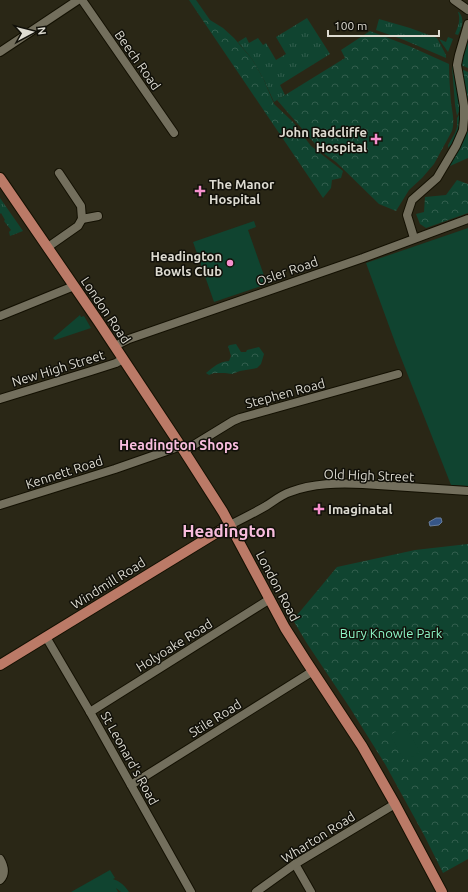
<svg xmlns="http://www.w3.org/2000/svg" width="468" height="892" font-family="Ubuntu,sans-serif">
  <style>
    .grass { fill: url(#grass-tufts) }
    .forest { fill: url(#forest-crowns) }
    .garden { fill: #104430 }
    .water { fill: #365688; stroke: #687e9e }
    .lines { fill: none; stroke-linecap: round; stroke-linejoin: round }
    .minor-casing { stroke: #131002; stroke-width: 10 }
    .major-casing { stroke: #131002; stroke-width: 12 }
    .minor { stroke: #736f5d; stroke-width: 8 }
    .major { stroke: #bb7a67; stroke-width: 10 }
    .poi-dot { fill: #f790ce; stroke: #111009; stroke-width: 1.5 }
    .labels { text-anchor: middle; dominant-baseline: central; stroke-width: 3; stroke-linejoin: round; paint-order: stroke }
    .street-label { font-size: 13px; fill: #dddbd1; stroke: #111009 }
    .poi-label { font-size: 13px; font-weight: bold; fill: #dddbd1; stroke: #111009; text-anchor: end }
    .park-label { font-size: 13px; fill: #8ef8c8; stroke: #111009 }
    .neighbourhood-label { font-size: 14px; font-weight: bold; fill: #f8bdde; stroke: #111009 }
    .district-label { font-size: 17px; font-weight: bold; fill: #f8bdde; stroke: #111009 }
  </style>
  <defs>
    <pattern id="grass-tufts" width="24" height="20" patternUnits="userSpaceOnUse"><rect width="24" height="20" fill="#104430"/><path d="M3 7l-1-3M5 7V3M7 7l1-3M15 17l-1-3M17 17v-4M19 17l1-3" fill="none" stroke="#325e4d"/></pattern>
    <pattern id="forest-crowns" width="20" height="18" patternUnits="userSpaceOnUse"><rect width="20" height="18" fill="#104430"/><path d="M2 6a3 3 0 1 1 6 0M12 15a3 3 0 1 1 6 0" fill="none" stroke="#325e4d"/></pattern>
  </defs>
  <rect width="100%" height="100%" fill="#2a2716"/>
  <g class="grass">
    <path d="M 458,12 L 459,12 C 465,20 462,27 458,35 L 455,34 C 458,27 461,20 458,12 Z"/>
    <polygon points="307,18 330,54 280,85 285,95 274,102 264,80 252,59 238,42 246,37 249,43 258,38 263,45 266,43 276,60 286,54 276,37"/>
    <polygon points="379,19 410,28 437,38 446,55 446,58 404,40 376,30"/>
    <polygon points="448,37 453,39 448,52 439,39 446,42"/>
    <polygon points="468,38 468,68 461,65 462,58"/>
    <polygon points="452,66 455,66 460,109 457,116 455,105"/>
    <path d="M 462,110 C 461,127 461,135 448,148 L 448,145 L 455,133 L 457,127 L 457,118 Z"/>
    <polygon points="0,198 23,231 10,236 9,232 11,230 4,221 5,220 1,213 0,214"/>
  </g>
  <g class="forest">
    <polygon points="189,0 196,0 210,20 223,28 234,38 252,59 264,80 274,104 293,122 311,146 343,171 341,178 332,180 331,188 323,198"/>
    <path d="M 370,31 L 409,46 L 449,64 C 449,77 450,89 451,102 C 452,112 455,120 452,131 L 434,164 L 422,178 L 409,190 L 396,211 L 379,204 L 336,162 L 323,153 L 277,100 L 345,58 L 341,50 Z"/>
    <polygon points="461,69 468,72 468,158 450,166 450,165 458,151 464,135"/>
    <polygon points="457,180 468,184 468,213 426,228 420,224 416,214 424,212 425,197 446,195"/>
    <path d="M 236,344 L 241,352 L 246,352 L 247,350 L 259,347 L 264,354 L 261,364 L 257,368 L 240,371 L 232,374 L 225,373 L 214,373 L 209,375 L 206,373 C 215,366 218,362 229,361 L 231,356 L 228,346 L 230,345 Z"/>
    <polygon points="468,544 468,859 443,873 424,835 385,764 350,708 306,642 293,620 337,567 415,550"/>
  </g>
  <g class="garden">
    <polygon points="254,221 256,227 248,230 267,284 214,302 193,242"/>
    <polygon points="468,228 468,486 451,485 396,345 366,263"/>
    <polygon points="80,315 81,317 84,316 91,328 55,340 53,338"/>
    <polygon points="405,726 420,752 405,761 390,735"/>
    <path d="M 110,870 L 115,878 L 113,879 C 120,881 125,886 129,892 L 121,892 L 116,888 L 118,892 L 71,892 Z"/>
  </g>
  <polygon class="water" points="436,518 441,518 442,522 439,525 430,526 429,522"/>
  <g class="lines">
    <g class="minor-casing">
      <g id="minor">
        <polyline points="82,0 174,133"/>
        <polyline points="454,0 468,10"/>
        <polyline points="0,52 78,0"/>
        <polyline points="59,173 81,206 82,219 98,216"/>
        <polyline points="414,238 407,215 412,200 437,178 456,146 463,130 464,119 464,106 457,65 459,55 468,24"/>
        <polyline points="48,247 78,226 82,219"/>
        <polyline points="0,316 74,286"/>
        <polyline points="115,346 129,339 363,258 468,219"/>
        <polyline points="0,399 91,371 116,363 123,359"/>
        <polyline points="184,451 233,421 240,418 398,374"/>
        <polyline points="0,505 115,469 181,446"/>
        <path d="M 230,525 C 242,519 254,513 266,506 C 274,501 281,495 290,492 C 313,483 339,483 363,484 L 468,491"/>
        <polyline points="46,637 90,712 191,892"/>
        <polyline points="90,712 270,599"/>
        <polyline points="131,785 313,671"/>
        <path d="M 0,859 C 4,866 6,874 0,880"/>
        <polyline points="295,864 311,892"/>
        <polyline points="256,892 295,864 395,804"/>
      </g>
    </g>
    <g class="major-casing">
      <g id="major">
        <polyline points="0,178 98,321 184,451 223,512 285,628 306,661 362,746 395,804 442,892"/>
        <polyline points="0,665 216,533 230,525"/>
      </g>
    </g>
    <use href="#minor" class="minor"/>
    <use href="#major" class="major"/>
  </g>
  <g class="poi-dot">
    <path d="M374 133h4v4h4v4h-4v4h-4v-4h-4v-4h4z"/>
    <path d="M198 185h4v4h4v4h-4v4h-4v-4h-4v-4h4z"/>
    <circle cx="230" cy="263" r="4"/>
    <path d="M317 503h4v4h4v4h-4v4h-4v-4h-4v-4h4z"/>
  </g>
  <g class="labels">
    <g class="street-label">
      <text transform="translate(138 60) rotate(55)">Beech Road</text>
      <text transform="translate(287 271) rotate(-19)">Osler Road</text>
      <text transform="translate(106 310) rotate(56)">London Road</text>
      <text transform="translate(58 368) rotate(-17)">New High Street</text>
      <text transform="translate(285 393) rotate(-15)">Stephen Road</text>
      <text transform="translate(64 472) rotate(-18)">Kennett Road</text>
      <text transform="translate(369 475) rotate(2)">Old High Street</text>
      <text transform="translate(108 583) rotate(-32)">Windmill Road</text>
      <text transform="translate(278 586) rotate(62)">London Road</text>
      <text transform="translate(174 645) rotate(-32)">Holyoake Road</text>
      <text transform="translate(215 718) rotate(-32)">Stile Road</text>
      <text transform="translate(130 758) rotate(61)">St Leonard's Road</text>
      <text transform="translate(318 837) rotate(-32)">Wharton Road</text>
    </g>
    <g class="poi-label">
      <text x="367" y="132">John Radcliffe<tspan x="367" dy="15">Hospital</tspan></text>
      <text x="209" y="184" text-anchor="start">The Manor<tspan x="209" dy="15">Hospital</tspan></text>
      <text x="222" y="256">Headington<tspan x="222" dy="15">Bowls Club</tspan></text>
      <text x="328" y="509" text-anchor="start">Imaginatal</text>
    </g>
    <g class="park-label">
      <text x="391" y="633">Bury Knowle Park</text>
    </g>
    <g class="neighbourhood-label">
      <text x="179" y="445">Headington Shops</text>
    </g>
    <g class="district-label">
      <text x="229" y="530">Headington</text>
    </g>
  </g>
  <g transform="translate(32 32) rotate(83)" stroke="#111009" stroke-width="3" paint-order="stroke">
  <path d="M0-3L7 15L0 10L-7 15Z" fill="#dddbd1"/>
  <text y="-6" font-size="11" font-weight="bold" text-anchor="middle" fill="#dddbd1">N</text>
  </g>
  <path d="M328 30v6h111v-6" fill="none" stroke="#dddbd1" stroke-width="2"/>
  <text x="334" y="30" font-size="12" fill="#dddbd1" stroke="#111009" stroke-width="3" paint-order="stroke">100 m</text>
</svg>
